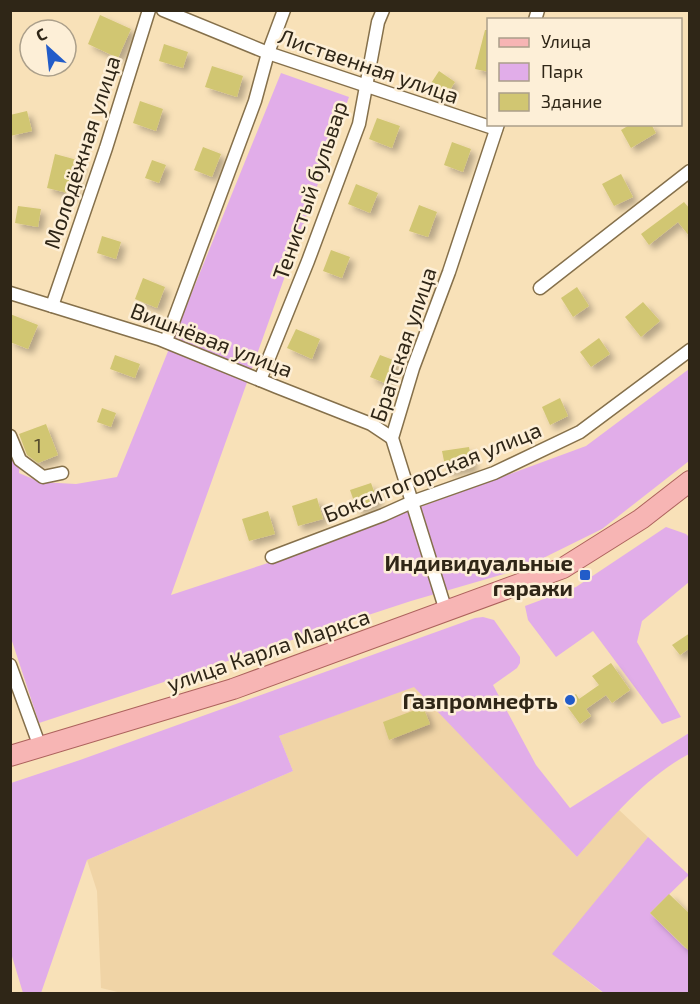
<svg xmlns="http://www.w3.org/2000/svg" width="700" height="1004" font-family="'Exo 2',sans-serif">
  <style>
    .built { fill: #f0d4a6 }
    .green { fill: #e1ade9 }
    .building { fill: #d1c672; filter: url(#shadow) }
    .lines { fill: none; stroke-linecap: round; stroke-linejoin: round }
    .street-casing { stroke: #85704b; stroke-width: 15 }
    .primary-casing { stroke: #ad625d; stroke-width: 22 }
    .street { stroke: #fff; stroke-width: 12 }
    .primary { stroke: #f7b5b4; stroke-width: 20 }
    .poi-dot { fill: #225cc9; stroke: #fdefd7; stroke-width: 2 }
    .labels { text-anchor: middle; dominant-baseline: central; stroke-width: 5; stroke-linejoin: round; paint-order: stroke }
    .number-label { font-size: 20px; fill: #584e2e }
    .street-label { font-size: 22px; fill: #2f2617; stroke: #fdefd7 }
    .poi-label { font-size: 22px; font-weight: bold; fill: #2f2617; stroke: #fdefd7; text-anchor: end }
  </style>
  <defs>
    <filter id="shadow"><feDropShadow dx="5" dy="5" stdDeviation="3" flood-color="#0004"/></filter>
  </defs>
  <rect width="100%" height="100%" fill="#f8e1b8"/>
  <polygon class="built" points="414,686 577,857 618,809 648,837 553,954 604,994 126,994 101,988 97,891 87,860 293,771 279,736"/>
  <g class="green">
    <polygon points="281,73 349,97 171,595 268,563 586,446 689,369 689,461 602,529 521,569 411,601 39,723 11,638 10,436 20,460 19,473 40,482 76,484 117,477"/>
    <polygon points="666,527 686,534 689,537 689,582 642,621 637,642 681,717 662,724 593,631 556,657 528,620 525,606 576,587"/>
    <path d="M 483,617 L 494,620 L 520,657 L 520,663 L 517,668 L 493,685 L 536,765 L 570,808 L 689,733 L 689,754 C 645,777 610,820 577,857 L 414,687 L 279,736 L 293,771 L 87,860 L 41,993 L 23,993 L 11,953 L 11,783 L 80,760 L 475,618 Z"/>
    <polygon points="648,837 689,875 650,913 685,948 689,949 689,993 604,993 552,954"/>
  </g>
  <g class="building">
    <polygon points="100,15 131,29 118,58 88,44"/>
    <polygon points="485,30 489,30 489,72 475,69"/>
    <polygon points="164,44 188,52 183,68 159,61"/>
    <polygon points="212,66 243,76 237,97 205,87"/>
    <polygon points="439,71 455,82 442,102 426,91"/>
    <polygon points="140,101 163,109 156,131 133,123"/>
    <polygon points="27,111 32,131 10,136 10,115"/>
    <polygon points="377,118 400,126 392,148 369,139"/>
    <polygon points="631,124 651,124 656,133 631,148 621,130"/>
    <polygon points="452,142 471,149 463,172 444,165"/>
    <polygon points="203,147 221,154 212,177 194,170"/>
    <polygon points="55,154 81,161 72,194 47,188"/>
    <polygon points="152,160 166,165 159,183 145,178"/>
    <polygon points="621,174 633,197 614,206 602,184"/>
    <polygon points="356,184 378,193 370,213 348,204"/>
    <polygon points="684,202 690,209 690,237 678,222 649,245 641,234"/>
    <polygon points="419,205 437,212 428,237 409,231"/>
    <polygon points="18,206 41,209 38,227 15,223"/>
    <polygon points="102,236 121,242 116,259 97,253"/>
    <polygon points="331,250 350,257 342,278 323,271"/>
    <polygon points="143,278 165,287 157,308 135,299"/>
    <polygon points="577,287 589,306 573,317 561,298"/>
    <polygon points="643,302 660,321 641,337 625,317"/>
    <polygon points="10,314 38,325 28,349 10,342"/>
    <polygon points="296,329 320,339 312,359 287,348"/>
    <polygon points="599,338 610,354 591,367 580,352"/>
    <polygon points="115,355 140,364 135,378 110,369"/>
    <polygon points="380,355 396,361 387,384 370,377"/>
    <polygon points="560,398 568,416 550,425 542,407"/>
    <polygon points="102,408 116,413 111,427 97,422"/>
    <polygon points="46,424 58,455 38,463 27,455 19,434"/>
    <polygon points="469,447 473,467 446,471 442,451"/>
    <polygon points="371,483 378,502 357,510 350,490"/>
    <polygon points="317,498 323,519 298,526 292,506"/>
    <polygon points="268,511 275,534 249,541 242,519"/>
    <polygon points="690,633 690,648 680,655 672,645"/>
    <polygon points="611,663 630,690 612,703 606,695 586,709 591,716 580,724 564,702 576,694 579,699 599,685 592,676"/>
    <polygon points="423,707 430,724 389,740 383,722"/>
    <polygon points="669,894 690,914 690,952 650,913"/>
  </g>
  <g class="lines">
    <g class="street-casing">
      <g id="street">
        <polyline points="163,10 268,53 496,129"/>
        <polyline points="535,20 538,10"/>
        <polyline points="540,288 690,171"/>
        <polyline points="10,293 159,339 277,387 371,424 392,438"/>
        <polyline points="52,306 106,148 149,10"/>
        <polyline points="166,341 255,101 268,53 284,10"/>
        <polyline points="260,380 308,261 359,124 378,22 383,10"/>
        <polyline points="10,436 20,460 43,477 62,473"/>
        <polyline points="272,557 383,515 412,502 494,473 580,432 690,350"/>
        <polyline points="446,611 392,438 413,368 449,272 498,124"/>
        <polyline points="10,665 40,747"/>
      </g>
    </g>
    <g class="primary-casing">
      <polyline id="primary" points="10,756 233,689 563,568 641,519 690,481"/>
    </g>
    <use href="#street" class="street"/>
    <use href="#primary" class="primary"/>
  </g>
  <g class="poi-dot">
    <rect x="579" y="569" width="12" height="12" rx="3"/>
    <circle cx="570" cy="700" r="6"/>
  </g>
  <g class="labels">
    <g class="number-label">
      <text x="38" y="445">1</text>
    </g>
    <g class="street-label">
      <text transform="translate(369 65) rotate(19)">Лиственная улица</text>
      <text transform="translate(81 152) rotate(-72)">Молодёжная улица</text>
      <text transform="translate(309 190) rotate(-71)">Тенистый бульвар</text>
      <text transform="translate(212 339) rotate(21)">Вишнёвая улица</text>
      <text transform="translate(402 344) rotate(-71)">Братская улица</text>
      <text transform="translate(432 471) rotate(-22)">Бокситогорская улица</text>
      <text transform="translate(268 649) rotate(-19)">улица Карла Маркса</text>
    </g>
    <g class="poi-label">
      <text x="573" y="562">Индивидуальные<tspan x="573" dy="25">гаражи</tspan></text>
      <text x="558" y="700">Газпромнефть</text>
    </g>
  </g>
  <rect width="700" height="1004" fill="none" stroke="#2f2617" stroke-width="24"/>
  <rect x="487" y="18" width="195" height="108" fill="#fdefd7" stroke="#ab9f8a" stroke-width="1.5"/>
  <rect x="499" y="38" width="30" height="9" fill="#f7b5b4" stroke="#ab9f8a" stroke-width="1.5"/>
  <text x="541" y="48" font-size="18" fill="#2f2617">Улица</text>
  <rect x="499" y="63" width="30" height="18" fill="#e1ade9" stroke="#ab9f8a" stroke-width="1.5"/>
  <text x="541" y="78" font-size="18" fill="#2f2617">Парк</text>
  <rect x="499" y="93" width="30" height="18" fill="#d1c672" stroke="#ab9f8a" stroke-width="1.5"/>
  <text x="541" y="108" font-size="18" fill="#2f2617">Здание</text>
  <g transform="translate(48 48) rotate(333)"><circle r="28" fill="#fdefd7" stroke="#ab9f8a" stroke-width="1.5"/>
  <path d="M0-4.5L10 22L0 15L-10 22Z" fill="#225cc9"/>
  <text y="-9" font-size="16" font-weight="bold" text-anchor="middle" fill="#2f2617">С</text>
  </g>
</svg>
